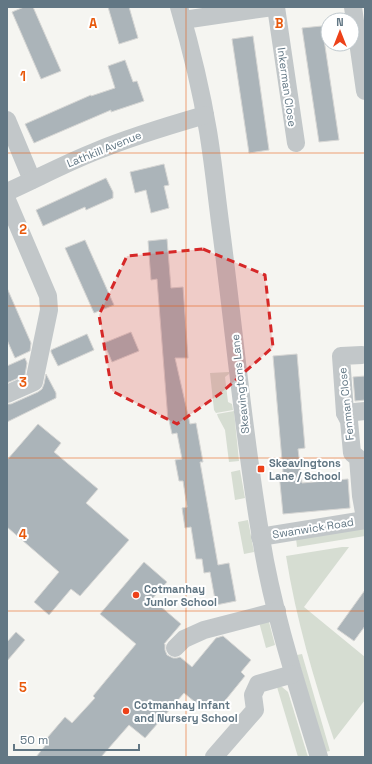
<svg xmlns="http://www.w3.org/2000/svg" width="372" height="764" font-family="'Space Grotesk',sans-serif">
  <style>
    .green { fill: #d6ddd2 }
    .building { fill: #abb4b9; stroke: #d6d6d4 }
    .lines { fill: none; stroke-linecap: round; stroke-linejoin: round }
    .minor { stroke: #c2c7c9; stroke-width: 18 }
    .marked { fill: #d62828; fill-opacity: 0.2; stroke: #d62828; stroke-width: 3; stroke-dasharray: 8 5; stroke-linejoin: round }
    .grid { fill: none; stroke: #e8590c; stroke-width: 1; stroke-opacity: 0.55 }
    .poi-dot { fill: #ed4119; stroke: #fff; stroke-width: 1.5 }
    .labels { text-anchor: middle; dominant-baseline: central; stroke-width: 4; stroke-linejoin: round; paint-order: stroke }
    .street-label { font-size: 11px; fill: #627784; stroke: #fff }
    .poi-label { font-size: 11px; font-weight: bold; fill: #627784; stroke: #fff; text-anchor: start }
    .grid-label { font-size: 13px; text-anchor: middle; font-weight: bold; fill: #e8590c; stroke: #fff; stroke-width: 4; stroke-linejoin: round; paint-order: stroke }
  </style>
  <rect width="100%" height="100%" fill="#f5f5f1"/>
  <g class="green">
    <polygon points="229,372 229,374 225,377 228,402 232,404 233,410 216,413 214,410 210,373"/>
    <polygon points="234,411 239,461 229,462 225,430 218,417 217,414"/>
    <polygon points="240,470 245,498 235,500 231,472"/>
    <polygon points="248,520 254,552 244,554 238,522"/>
    <polygon points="365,527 365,536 297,547 296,538"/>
    <path d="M 342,547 L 349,547 L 304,607 L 365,657 L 365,700 L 334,740 C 314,680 296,619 286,556 Z"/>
    <polygon points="259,622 269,622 275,645 266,648"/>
    <polygon points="302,654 330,751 325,752 297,655"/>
    <polygon points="279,686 282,687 288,692 308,757 298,757 277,687"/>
  </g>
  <g class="building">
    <polygon points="24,7 33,7 61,71 41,79 12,12"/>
    <polygon points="108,7 129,7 138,38 119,44"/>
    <polygon points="322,26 339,140 319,142 302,28"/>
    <polygon points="253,36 269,150 249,153 232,39"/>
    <polygon points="125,60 133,82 137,81 144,101 111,112 111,110 34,143 25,124 91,95 91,96 115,88 108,66"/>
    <polygon points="164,164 169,185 164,186 169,208 151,213 146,190 135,193 130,172"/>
    <polygon points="106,178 113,192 113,198 86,210 85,207 43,226 36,210"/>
    <polygon points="167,239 171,288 183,287 188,358 175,358 190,424 196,423 203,462 200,462 218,565 229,563 236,601 216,605 210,572 204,573 202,559 196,559 191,527 185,528 182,508 187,507 183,481 179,481 175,460 182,459 177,433 172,434 169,420 168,420 157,279 151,280 148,241"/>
    <polygon points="85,240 114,305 94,313 65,248"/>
    <polygon points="7,288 31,343 30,351 15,358 7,340"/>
    <polygon points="131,332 139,351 112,362 104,343"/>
    <polygon points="87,334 94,350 58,366 51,352 51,350"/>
    <polygon points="297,354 305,448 298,449 302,483 348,479 350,508 283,514 279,473 283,472 273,356"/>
    <polygon points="25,358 27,363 25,375 7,383 7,366"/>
    <polygon points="46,374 56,393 56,398 7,422 7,404 11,404 38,392 42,389 44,384"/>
    <polygon points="365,376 365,400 355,401 353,377"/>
    <polygon points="38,424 61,443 54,452 98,489 86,503 129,540 80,596 71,589 49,615 34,602 59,572 7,527 7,460"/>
    <polygon points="144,562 167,582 152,599 181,624 164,644 165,644 165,650 167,655 173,658 177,658 180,657 192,667 216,638 223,636 251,660 241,672 245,676 219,708 213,703 206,711 184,693 145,738 129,725 101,757 36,757 45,746 42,744 65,717 72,723 95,698 93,696 136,644 100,614"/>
    <polygon points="365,590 365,626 354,641 337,629"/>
    <polygon points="16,632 25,640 7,661 7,642"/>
  </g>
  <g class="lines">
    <g class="minor">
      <path d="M 179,7 C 191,48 201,89 208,131 C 213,161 216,191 220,222 C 234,327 243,433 261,538 C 273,613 297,685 319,757"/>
      <polyline points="276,7 296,143"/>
      <polyline points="353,7 365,91"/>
      <polyline points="183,20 273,7"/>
      <polyline points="7,120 32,180"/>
      <path d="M 7,192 C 36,179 64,164 94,152 C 130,137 167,126 205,115"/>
      <polyline points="7,200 48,296 49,310 34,382 7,394"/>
      <polyline points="362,355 341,356 345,413 349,421 352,453 358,458 361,496 365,518"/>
      <polyline points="345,413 365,411"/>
      <polyline points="260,537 365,520"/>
      <polyline points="175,648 184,639 204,630 277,611"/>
      <polyline points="214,757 255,710 253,695 258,684 293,674"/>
    </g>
  </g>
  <path class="marked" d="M 203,249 L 265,275 L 273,347 L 221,393 L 177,424 L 112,391 L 99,315 L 127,256 Z"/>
  <path class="grid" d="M 186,7 L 186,757M 7,153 L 365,153M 7,306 L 365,306M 7,458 L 365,458M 7,611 L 365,611"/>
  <g class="poi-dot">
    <rect x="257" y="465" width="8" height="8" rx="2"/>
    <circle cx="136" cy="595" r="4"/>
    <circle cx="126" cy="711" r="4"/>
  </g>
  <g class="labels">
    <g class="street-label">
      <text transform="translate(287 87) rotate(82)">Inkerman Close</text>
      <text transform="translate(104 149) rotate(-22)">Lathkill Avenue</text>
      <text transform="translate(240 384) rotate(-96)">Skeavingtons Lane</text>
      <text transform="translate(346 404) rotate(-96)">Fenman Close</text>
      <text transform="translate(313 528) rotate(-9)">Swanwick Road</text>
    </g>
    <g class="poi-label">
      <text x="269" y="463">Skeavingtons<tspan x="269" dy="13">Lane / School</tspan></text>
      <text x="144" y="589">Cotmanhay<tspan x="144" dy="13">Junior School</tspan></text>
      <text x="134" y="705">Cotmanhay Infant<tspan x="134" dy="13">and Nursery School</tspan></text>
    </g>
  </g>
  <g class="grid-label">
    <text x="93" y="28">A</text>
    <text x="279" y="28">B</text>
    <text x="23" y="81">1</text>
    <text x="23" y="234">2</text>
    <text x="23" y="387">3</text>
    <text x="23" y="539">4</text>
    <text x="23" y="692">5</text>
  </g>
  <rect width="372" height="764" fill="none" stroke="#627784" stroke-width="16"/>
  <g transform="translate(340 32)"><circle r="19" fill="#ffffff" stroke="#c0c9ce"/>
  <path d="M0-3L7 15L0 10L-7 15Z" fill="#ed4119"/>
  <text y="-6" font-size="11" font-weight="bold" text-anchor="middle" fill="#627784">N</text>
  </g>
  <path d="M14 744v6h125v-6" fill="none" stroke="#627784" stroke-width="2"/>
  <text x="20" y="744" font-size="12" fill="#627784" stroke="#ffffff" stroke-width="3" paint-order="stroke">50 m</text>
</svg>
